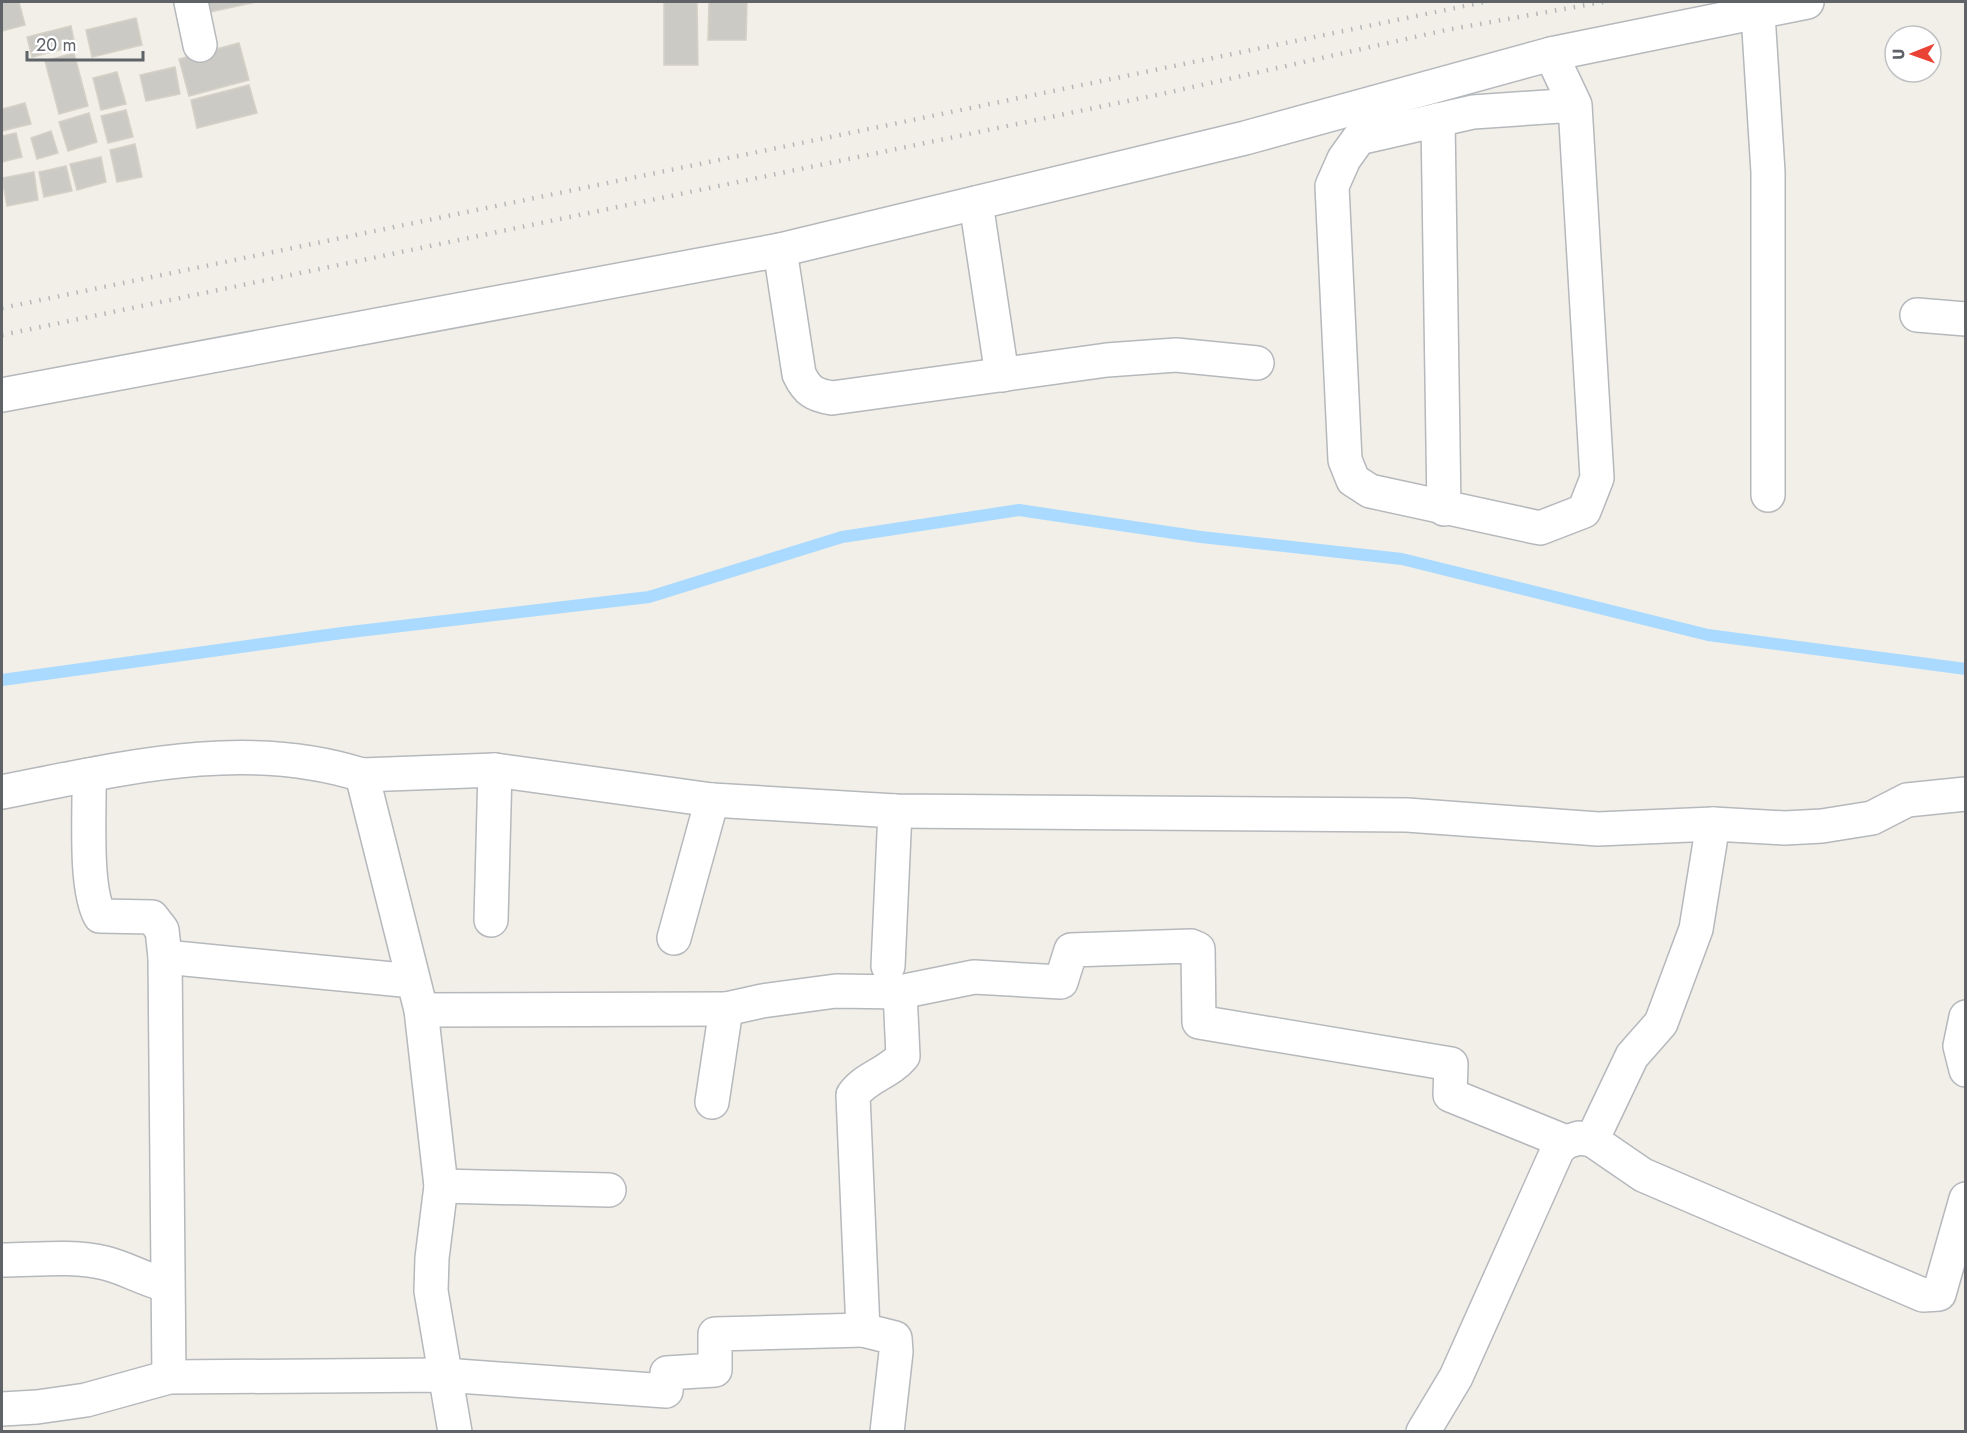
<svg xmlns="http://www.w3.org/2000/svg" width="1967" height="1433" font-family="Jost,sans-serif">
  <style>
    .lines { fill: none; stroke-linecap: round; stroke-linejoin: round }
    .stream { stroke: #aadaff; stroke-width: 12 }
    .building { fill: #cccac5; stroke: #d6d1c6; stroke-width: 1.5 }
    .minor-casing { stroke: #b5b8bc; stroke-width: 36 }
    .minor { stroke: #fff; stroke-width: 33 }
    .rail { stroke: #b6b7b8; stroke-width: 4.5; stroke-dasharray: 1.5 8; stroke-linecap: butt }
  </style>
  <rect width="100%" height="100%" fill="#f1efe8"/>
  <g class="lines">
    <polyline class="stream" points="2,680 342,633 649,597 842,537 1019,510 1201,537 1402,559 1708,635 1966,669"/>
  </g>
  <g class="building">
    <polygon points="2,2 19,2 25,25 2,31"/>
    <polygon points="203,2 256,2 205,13"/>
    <polygon points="664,2 697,2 698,65 664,65"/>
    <polygon points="709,2 747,2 746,40 708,40"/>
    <polygon points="136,18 142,45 92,57 86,30"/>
    <polygon points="71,26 75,46 32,57 27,37"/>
    <polygon points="239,43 249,80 189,96 179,59"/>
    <polygon points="74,53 88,106 59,114 45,61"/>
    <polygon points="175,67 180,94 146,101 140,75"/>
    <polygon points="117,72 126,104 101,110 93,78"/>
    <polygon points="249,85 257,113 197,128 191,100"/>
    <polygon points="25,103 31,124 2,131 2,109"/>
    <polygon points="126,110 133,137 108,143 101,116"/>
    <polygon points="89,113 97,142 68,151 59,122"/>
    <polygon points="51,131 58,153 37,159 31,138"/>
    <polygon points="16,133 22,157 2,162 2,136"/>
    <polygon points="135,144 142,177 117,182 110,150"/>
    <polygon points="101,157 106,182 77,190 70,164"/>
    <polygon points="66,166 72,191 44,197 39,172"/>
    <polygon points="34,172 38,200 7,206 2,178"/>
  </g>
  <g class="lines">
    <g class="minor-casing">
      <g id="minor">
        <polyline points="191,2 200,45"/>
        <polyline points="1758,14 1768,172 1768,495"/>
        <polyline points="1551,54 1575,105 1597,478 1584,511 1540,528 1370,491 1353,480 1345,460 1332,186 1344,159 1359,138 1473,112 1575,105"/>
        <polyline points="1438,120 1444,509"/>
        <polyline points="976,203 1002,375"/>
        <path d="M 780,250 L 799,374 C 807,391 814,395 832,398 L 1107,360 L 1176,355 L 1257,363"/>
        <polyline points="1917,315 1966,319"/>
        <polyline points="2,395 780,250 1245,138 1551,54 1807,2"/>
        <path d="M 89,775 C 90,810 84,887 100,916 L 152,917 L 162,930 L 165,957 L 169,1377"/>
        <polyline points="362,775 495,770 712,800 895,811 1407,815 1598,829 1713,824 1785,828 1822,826 1872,818 1907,800 1966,794"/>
        <path d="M 2,792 C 119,769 245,737 362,775 L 421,1010 L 441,1186 L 432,1258 L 431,1291 L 455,1432"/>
        <polyline points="491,920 495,770"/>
        <polyline points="674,938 712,800"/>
        <polyline points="165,957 413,981"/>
        <polyline points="888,966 895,811"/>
        <polyline points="421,1010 726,1009"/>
        <polyline points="1966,1017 1960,1046 1966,1070"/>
        <polyline points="712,1102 726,1009 762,1001 836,991 900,992 974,977 1061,982 1071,950 1191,946 1198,949 1199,1022 1451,1064 1450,1095 1566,1142"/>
        <polyline points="1592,1140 1632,1056 1661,1023 1696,929 1713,824"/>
        <polyline points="441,1186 609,1190"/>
        <path d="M 2,1260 C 35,1260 72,1255 105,1263 C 126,1268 145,1280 167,1285"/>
        <polyline points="2,1409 37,1407 86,1400 169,1377 444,1375 666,1391 667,1373 715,1370 715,1334 863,1330"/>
        <path d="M 887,1432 L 896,1352 L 895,1338 L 863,1330 L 853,1095 C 867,1076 888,1074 903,1056 L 900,992"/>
        <polyline points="1423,1432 1456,1377 1558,1149 1566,1142 1579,1138 1592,1140 1643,1175 1923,1295 1939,1294 1966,1199"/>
      </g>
    </g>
    <use href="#minor" class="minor"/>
    <g class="rail">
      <polyline points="2,308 1484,2"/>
      <polyline points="2,335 1166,93 1446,30 1603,2"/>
    </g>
  </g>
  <rect width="1967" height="1433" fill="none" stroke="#5f6368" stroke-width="6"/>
  <g transform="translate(1913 54) rotate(269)"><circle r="28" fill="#ffffff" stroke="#bfc1c3" stroke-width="1.5"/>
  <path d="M0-4.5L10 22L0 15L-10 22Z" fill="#ea4335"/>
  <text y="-9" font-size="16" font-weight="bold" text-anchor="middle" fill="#5f6368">U</text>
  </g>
  <path d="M27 51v9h116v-9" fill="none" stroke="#5f6368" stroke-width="3"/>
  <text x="36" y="51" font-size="18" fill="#5f6368" stroke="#ffffff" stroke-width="4.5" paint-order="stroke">20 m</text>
</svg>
